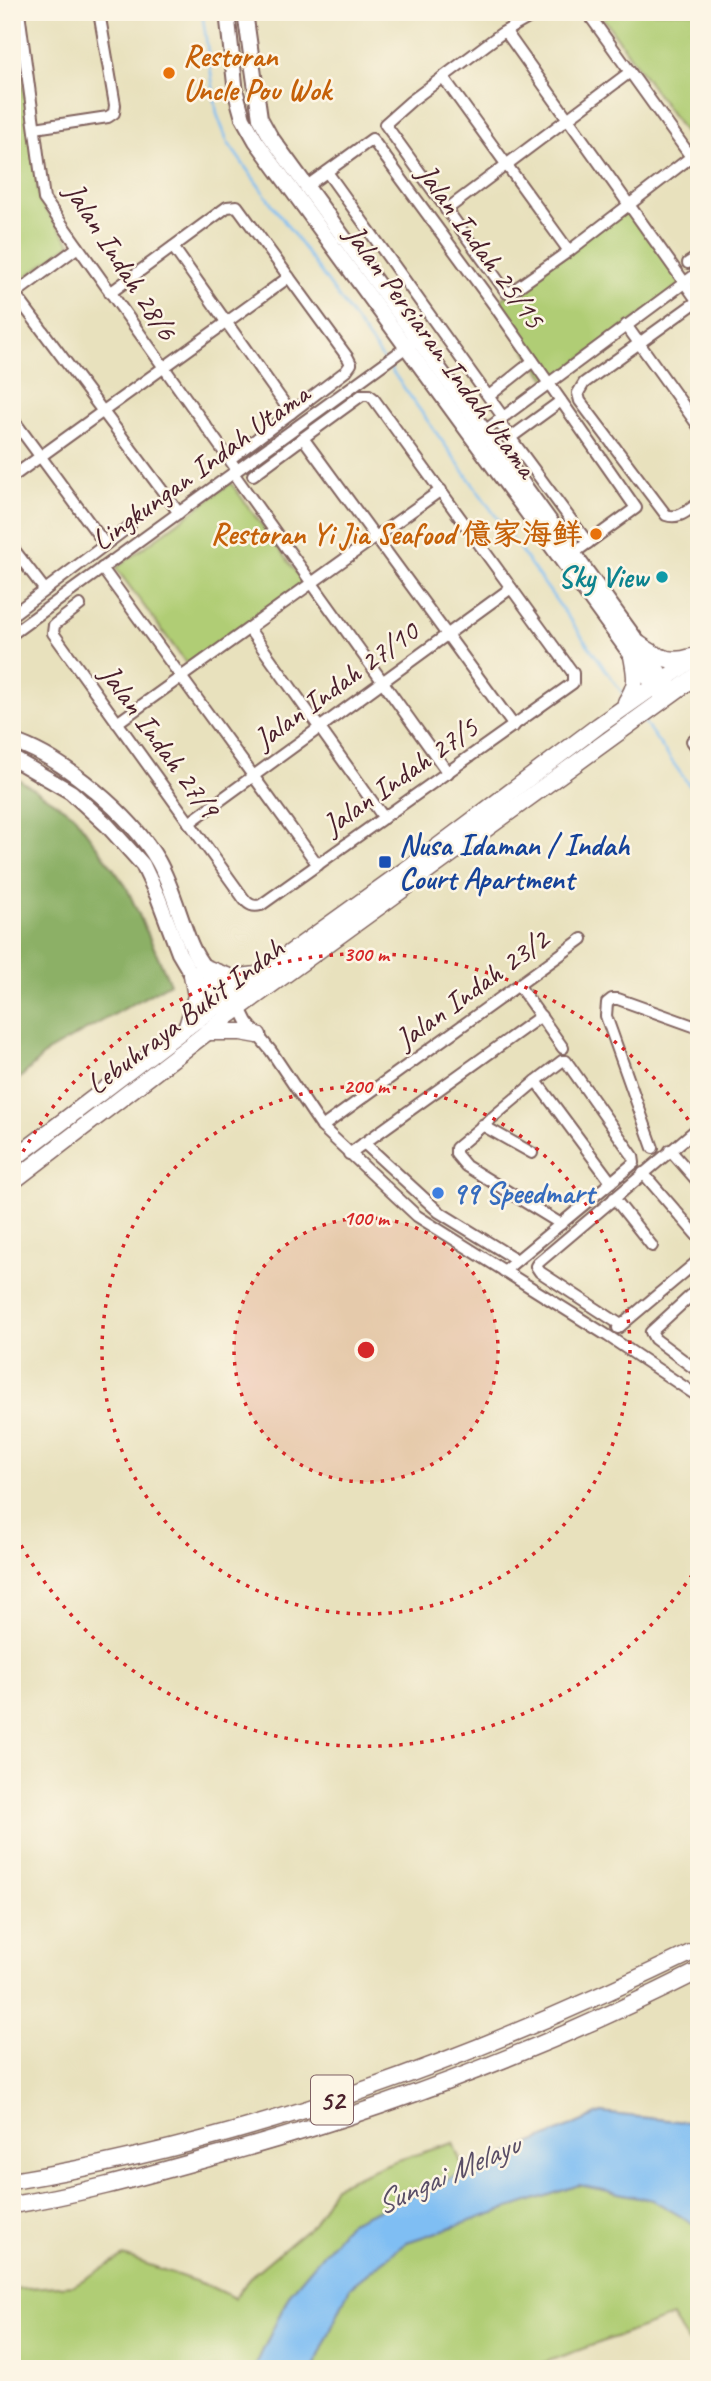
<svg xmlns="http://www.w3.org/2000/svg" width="711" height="2381" font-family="Caveat,'LXGW WenKai TC',sans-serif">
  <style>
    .green { fill: #b0cd74; stroke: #7d7650; stroke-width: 2 }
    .forest { fill: #8cb066; stroke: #6b6848; stroke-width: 2 }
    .water { fill: #7fbef3; stroke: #646e8f; stroke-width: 2 }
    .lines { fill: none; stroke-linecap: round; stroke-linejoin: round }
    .stream { stroke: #7fbef3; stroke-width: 2.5 }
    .minor-casing { stroke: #81635e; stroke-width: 14 }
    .major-casing { stroke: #81635e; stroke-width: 18 }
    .highway-casing { stroke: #81635e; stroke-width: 19 }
    .minor { stroke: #fff; stroke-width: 10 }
    .major { stroke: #fff; stroke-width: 14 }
    .highway { stroke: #fff; stroke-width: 16 }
    .ring { fill: none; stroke: #d62828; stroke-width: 3.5; stroke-dasharray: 3.5 7 }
    .food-dot { fill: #e8710a; stroke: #fcf5e5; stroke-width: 2.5 }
    .culture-dot { fill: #0f9aa8; stroke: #fcf5e5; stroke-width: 2.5 }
    .transit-dot { fill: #1a4fb4; stroke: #fcf5e5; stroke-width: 2.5 }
    .shop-dot { fill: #3f7fe0; stroke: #fcf5e5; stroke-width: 2.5 }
    .labels { text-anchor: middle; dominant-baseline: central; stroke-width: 5; stroke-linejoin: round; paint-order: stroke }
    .shield { fill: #fcf5e5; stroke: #7f5f63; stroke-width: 2 }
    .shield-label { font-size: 28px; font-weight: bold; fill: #4a1f2b }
    .food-label { font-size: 30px; font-weight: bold; fill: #c56008; stroke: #fcf5e5; text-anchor: start }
    .street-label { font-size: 30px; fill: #4a1f2b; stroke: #fcf5e5 }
    .culture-label { font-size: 30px; font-weight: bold; fill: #0d838f; stroke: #fcf5e5; text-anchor: end }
    .transit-label { font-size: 30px; font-weight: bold; fill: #164399; stroke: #fcf5e5; text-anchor: start }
    .shop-label { font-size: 30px; font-weight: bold; fill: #366cbe; stroke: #fcf5e5; text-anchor: start }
    .water-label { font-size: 32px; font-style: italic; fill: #5a4f67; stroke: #fcf5e5 }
    .centre { fill: #d62828; stroke: #fcf5e5; stroke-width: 3.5 }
    .ring-label { font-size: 21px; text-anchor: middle; font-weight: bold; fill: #d62828; stroke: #fcf5e5; stroke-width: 5; stroke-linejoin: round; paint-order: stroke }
  </style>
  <rect width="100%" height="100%" fill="#fcf5e5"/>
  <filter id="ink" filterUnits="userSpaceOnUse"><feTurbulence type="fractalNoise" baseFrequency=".0143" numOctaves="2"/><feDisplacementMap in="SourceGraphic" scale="14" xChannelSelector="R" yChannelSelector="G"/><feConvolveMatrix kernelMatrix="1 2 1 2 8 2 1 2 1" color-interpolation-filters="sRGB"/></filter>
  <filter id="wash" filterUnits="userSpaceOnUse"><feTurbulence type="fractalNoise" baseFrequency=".00686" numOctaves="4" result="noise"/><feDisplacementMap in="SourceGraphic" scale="28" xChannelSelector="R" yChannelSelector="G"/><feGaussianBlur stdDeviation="1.57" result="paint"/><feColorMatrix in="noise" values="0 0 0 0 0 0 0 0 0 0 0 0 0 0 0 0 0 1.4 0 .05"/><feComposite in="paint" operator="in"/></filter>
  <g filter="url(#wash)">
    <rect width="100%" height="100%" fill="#e8e1bd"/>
    <g class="green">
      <polygon points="12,12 40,202 71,244 12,287"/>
      <polygon points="599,12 699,12 699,153"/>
      <polygon points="630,205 685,282 549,383 494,305"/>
      <polygon points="231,483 304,583 189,667 116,568"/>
      <polygon points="453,2143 465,2172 350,2222 290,2293 254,2369 12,2369 12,2289 74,2285 124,2256 209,2286 234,2298 256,2272 313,2224 335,2186 392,2162"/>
      <polygon points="579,2185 653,2200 699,2227 699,2358 672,2317 526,2369 313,2369 350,2287 407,2242"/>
    </g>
    <polygon class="forest" points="12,775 73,814 126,886 170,983 47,1052 12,1086"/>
    <polygon class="water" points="601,2113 686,2122 699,2127 699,2227 653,2200 579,2185 407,2242 350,2287 313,2369 254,2369 290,2293 350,2222"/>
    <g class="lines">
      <g class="stream">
        <polyline points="202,12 217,114 228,143 383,359"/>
        <polyline points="387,364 623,694"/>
        <polyline points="644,722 699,799"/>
      </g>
    </g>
  </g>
  <g filter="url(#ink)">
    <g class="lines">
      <g class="minor-casing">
        <g id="minor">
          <polyline points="19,12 44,199 237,470"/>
          <polyline points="539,12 502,33 411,101 385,124 507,293 511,292 569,251 691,157"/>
          <polyline points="587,12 699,168"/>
          <polyline points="506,32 699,303"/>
          <polyline points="443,77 569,251"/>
          <polyline points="35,128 108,117 114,113 115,105 99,12"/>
          <polyline points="327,172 503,417"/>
          <polyline points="307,186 372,139 494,305 636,508 574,553"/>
          <polyline points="446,210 630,72"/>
          <polyline points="173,247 291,413"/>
          <polyline points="688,263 699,256"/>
          <polyline points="110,293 227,207 237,206 348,358 351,364 346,371 230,459"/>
          <polyline points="15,294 179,513"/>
          <polyline points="12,296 78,247"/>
          <path d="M 699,300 L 584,383 L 578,393 L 580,401 L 666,515 C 679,520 688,510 699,503"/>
          <polyline points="626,325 699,427"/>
          <polyline points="489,396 533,361"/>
          <polyline points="12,418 105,544"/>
          <polyline points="498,421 588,543"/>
          <polyline points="479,435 699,272"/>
          <polyline points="510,438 561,401"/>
          <polyline points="233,473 448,773"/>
          <polyline points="253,475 303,438 514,726"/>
          <polyline points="12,477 289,277"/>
          <polyline points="12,547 45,590"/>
          <polyline points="102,568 318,865"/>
          <path d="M 80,605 L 54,625 L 53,633 L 244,899 C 249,905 253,907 261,905 L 573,683 L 573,673 L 373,398 L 369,395 L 362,395 L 303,438"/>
          <polyline points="12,615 130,526"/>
          <polyline points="249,629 384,818"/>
          <polyline points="12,634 412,343"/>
          <polyline points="117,723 441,490"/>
          <polyline points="699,736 692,741 699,751"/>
          <polyline points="189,823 511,588"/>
          <polyline points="519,986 563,1048"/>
          <polyline points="240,1008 247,1022 271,1051 322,1127 417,1216 608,1336 699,1397"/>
          <polyline points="482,1125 532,1153"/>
          <polyline points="322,1127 582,939"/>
          <polyline points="364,1143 439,1212 517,1260"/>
          <polyline points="653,1148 606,1016 607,1003 612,999 618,999 699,1028"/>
          <polyline points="670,1150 699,1183"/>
          <polyline points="349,1154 541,1016"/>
          <polyline points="643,1173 699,1238"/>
          <polyline points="614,1198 652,1246"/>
          <polyline points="561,1224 466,1166 456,1154 456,1148 536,1081 611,1182"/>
          <polyline points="504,1271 634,1163 633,1156 566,1061 562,1061 536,1081"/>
          <polyline points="699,1288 651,1332 655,1339 699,1372"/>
          <polyline points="621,1325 540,1272 536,1266 538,1263 699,1127"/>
          <polyline points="618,1328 699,1260"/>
        </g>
      </g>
      <g class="major-casing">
        <g id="major">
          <polyline points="227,12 236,93 243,118 256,141 659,693"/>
          <polyline points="245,12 260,118 270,136 671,688"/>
          <path d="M 12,741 C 63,757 132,816 158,861 C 173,888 179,917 191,945 C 201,969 220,985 237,1004"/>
          <polyline points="12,758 71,792 107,825 143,865 158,897 179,953 192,975 227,1011"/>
        </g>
      </g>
      <g class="highway-casing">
        <g id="highway">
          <path d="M 639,644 C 657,657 670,664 691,657"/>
          <path d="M 626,702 C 638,683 636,678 632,656"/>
          <polyline points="203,967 232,978 257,975"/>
          <polyline points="187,1027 196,996 192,975"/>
          <polyline points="207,1032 241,1032 258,1035"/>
          <polyline points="12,1160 187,1027 436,848 598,726 699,655"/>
          <polyline points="12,1182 231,1014 699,674"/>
          <path d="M 12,2181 C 254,2141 479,2056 699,1949"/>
          <path d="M 12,2205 C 75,2195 137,2178 198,2161 C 371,2115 539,2052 699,1971"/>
        </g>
      </g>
      <use href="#minor" class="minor"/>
      <use href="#major" class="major"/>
      <use href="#highway" class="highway"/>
    </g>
  </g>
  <circle cx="366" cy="1350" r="132" fill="#d62828" fill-opacity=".12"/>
  <g class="ring">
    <circle cx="366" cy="1350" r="132"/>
    <circle cx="366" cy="1350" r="264"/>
    <path d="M698 1566A396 396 0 0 1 13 1530M13 1170A396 396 0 0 1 698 1134"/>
  </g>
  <g class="food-dot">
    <circle cx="169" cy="73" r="7"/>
    <circle cx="596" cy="534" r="7"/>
  </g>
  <circle class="culture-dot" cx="662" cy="577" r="7"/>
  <rect class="transit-dot" x="378" y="855" width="14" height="14" rx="3.5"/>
  <circle class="shop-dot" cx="438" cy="1193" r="7"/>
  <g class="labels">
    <rect class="shield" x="311" y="2075.5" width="42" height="49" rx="5"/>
    <g class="shield-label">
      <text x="332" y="2100">52</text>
    </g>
    <g class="food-label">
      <text x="183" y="56">Restoran<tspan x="183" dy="34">Uncle Pou Wok</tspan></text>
      <text x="582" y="534" text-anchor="end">Restoran Yi Jia Seafood 億家海鲜</text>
    </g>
    <g class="street-label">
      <text transform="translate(481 246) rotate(54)">Jalan Indah 25/15</text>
      <text transform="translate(121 261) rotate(57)">Jalan Indah 28/6</text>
      <text transform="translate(441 351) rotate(54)">Jalan Persiaran Indah Utama</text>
      <text transform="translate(200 467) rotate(-36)">Lingkungan Indah Utama</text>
      <text transform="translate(336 685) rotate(-36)">Jalan Indah 27/10</text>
      <text transform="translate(160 741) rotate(54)">Jalan Indah 27/9</text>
      <text transform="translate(400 776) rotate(-35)">Jalan Indah 27/5</text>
      <text transform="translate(472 989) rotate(-36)">Jalan Indah 23/2</text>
      <text transform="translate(185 1016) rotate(-37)">Lebuhraya Bukit Indah</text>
    </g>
    <g class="culture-label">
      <text x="648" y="577">Sky View</text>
    </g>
    <g class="transit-label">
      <text x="399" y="845">Nusa Idaman / Indah<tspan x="399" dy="34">Court Apartment</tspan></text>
    </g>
    <g class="shop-label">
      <text x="452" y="1193">99 Speedmart</text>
    </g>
    <g class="water-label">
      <text transform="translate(447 2174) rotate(-24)">Sungai Melayu</text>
    </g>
  </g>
  <circle cx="366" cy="1350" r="10" class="centre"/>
  <g class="ring-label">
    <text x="366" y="961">300 m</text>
    <text x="366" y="1093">200 m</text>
    <text x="366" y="1225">100 m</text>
  </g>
  <rect width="711" height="2381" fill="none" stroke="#fcf5e5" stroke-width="42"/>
</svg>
